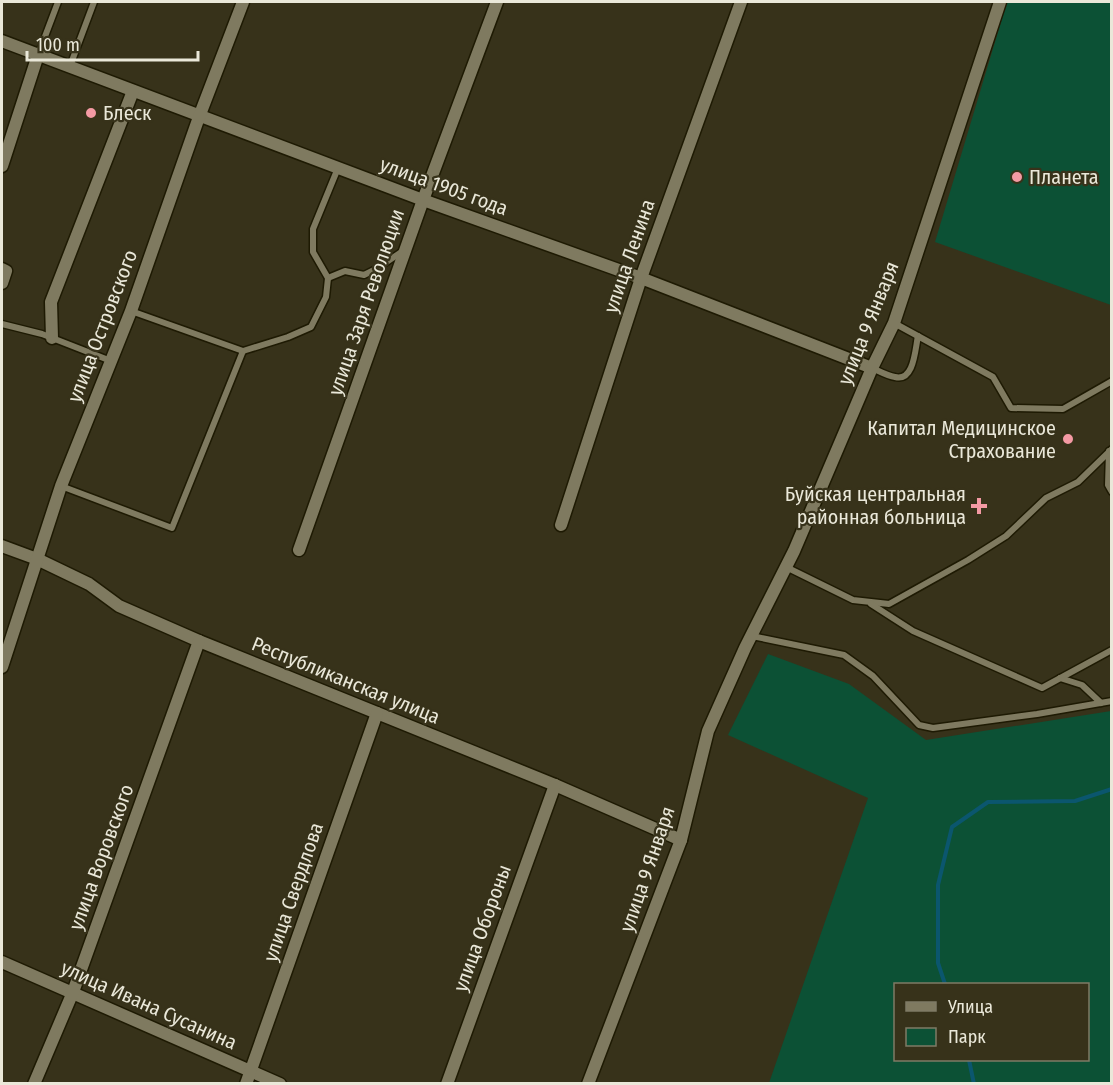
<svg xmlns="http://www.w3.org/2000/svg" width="1113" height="1085" font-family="'Fira Sans Condensed',sans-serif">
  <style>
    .green { fill: #0c5135; fill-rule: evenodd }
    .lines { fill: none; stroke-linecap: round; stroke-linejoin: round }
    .stream { stroke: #0b566e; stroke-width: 4 }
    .service-casing { stroke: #1e1a03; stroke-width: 9 }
    .minor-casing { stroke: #1e1a03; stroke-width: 15 }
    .service { stroke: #7f7a60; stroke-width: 6 }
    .minor { stroke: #7f7a60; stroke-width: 12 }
    .poi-dot { fill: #f49aa4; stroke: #37321a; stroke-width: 2 }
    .labels { text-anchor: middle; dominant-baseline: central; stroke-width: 4.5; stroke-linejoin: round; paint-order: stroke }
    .poi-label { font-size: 20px; fill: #eae8d9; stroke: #37321a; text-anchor: start }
    .street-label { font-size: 20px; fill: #eae8d9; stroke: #37321a }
  </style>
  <rect width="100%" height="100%" fill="#37321a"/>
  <g class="green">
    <polygon points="1007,2 1111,2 1111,305 935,242"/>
    <path d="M 768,654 L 849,684 L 926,740 L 1111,711 L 1111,1083 L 769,1083 L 868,798 L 728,735 ZM 896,984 L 1088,984 L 1088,1060 L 896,1060 Z"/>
  </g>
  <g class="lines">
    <g class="stream">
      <polyline points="945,984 938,963 938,885 952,827 988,802 1075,801 1112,789"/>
      <polyline points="969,1060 974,1084"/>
    </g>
    <g class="service-casing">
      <g id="service">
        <polyline points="38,55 58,2"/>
        <polyline points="70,66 94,2"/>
        <polyline points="328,278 345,271 364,275 376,269 403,251"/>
        <polyline points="894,323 993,377 1011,408 1063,409 1112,381"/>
        <polyline points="2,324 42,334 111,361"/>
        <polyline points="243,351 288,337 311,327 326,297 328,278 313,252 313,229 338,168"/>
        <path d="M 872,368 C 879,371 887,376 895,377 C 914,382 915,350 918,336"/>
        <polyline points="1109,451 1108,485 1112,492"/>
        <polyline points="61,486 172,528 243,351 131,311"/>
        <polyline points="786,567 853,600 889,604 968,560 1006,536 1046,498 1078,482 1112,449"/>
        <polyline points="871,604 913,631 1042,688 1112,650"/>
        <polyline points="752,636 844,655 873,676 919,725 933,728 1037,714 1112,701"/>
        <polyline points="1060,678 1082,685 1101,703"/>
      </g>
    </g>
    <g class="minor-casing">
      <g id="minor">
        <polyline points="2,41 423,200 641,278 872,368"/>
        <polyline points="2,166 38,55"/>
        <polyline points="2,269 6,271 2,283"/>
        <polyline points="52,338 51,302 133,91"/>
        <polyline points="561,525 641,278 741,2"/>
        <polyline points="2,546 37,559 89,584 119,606 199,641 555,785 681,840"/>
        <polyline points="299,550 423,200 497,2"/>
        <polyline points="2,667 61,486 131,311 199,117 243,2"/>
        <polyline points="2,962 280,1084"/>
        <polyline points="34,1084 73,992 199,641"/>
        <polyline points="246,1084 377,713"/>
        <polyline points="447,1084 555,785"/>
        <polyline points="588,1084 681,840 708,731 745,648 794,551 872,368 894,323 1000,2"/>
      </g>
    </g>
    <use href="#service" class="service"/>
    <use href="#minor" class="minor"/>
  </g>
  <g class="poi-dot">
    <circle cx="91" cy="113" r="6"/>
    <circle cx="1017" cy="177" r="6"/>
    <circle cx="1068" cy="439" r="6"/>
    <path d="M976 497h6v6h6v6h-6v6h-6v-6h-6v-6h6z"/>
  </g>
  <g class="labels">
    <g class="poi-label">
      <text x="103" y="113">Блеск</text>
      <text x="1029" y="177">Планета</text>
      <text x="1056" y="428" text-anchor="end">Капитал Медицинское<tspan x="1056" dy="23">Страхование</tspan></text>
      <text x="966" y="494" text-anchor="end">Буйская центральная<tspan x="966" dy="23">районная больница</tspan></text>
    </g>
    <g class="street-label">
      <text transform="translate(444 186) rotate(20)">улица 1905 года</text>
      <text transform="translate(629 256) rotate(-71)">улица Ленина</text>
      <text transform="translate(366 302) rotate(-71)">улица Заря Революции</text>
      <text transform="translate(868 323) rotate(-68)">улица 9 Января</text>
      <text transform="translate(102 326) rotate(-69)">улица Островского</text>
      <text transform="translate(346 680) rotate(22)">Республиканская улица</text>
      <text transform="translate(101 857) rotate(-70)">улица Воровского</text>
      <text transform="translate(647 869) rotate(-71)">улица 9 Января</text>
      <text transform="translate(293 892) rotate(-71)">улица Свердлова</text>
      <text transform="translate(482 928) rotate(-70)">улица Обороны</text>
      <text transform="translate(149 1005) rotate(24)">улица Ивана Сусанина</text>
    </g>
  </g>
  <rect width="1113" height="1085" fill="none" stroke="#eae8d9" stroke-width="6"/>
  <rect x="894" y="983" width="195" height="78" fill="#37321a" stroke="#7f7b66" stroke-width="1.5"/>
  <rect x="906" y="1002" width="30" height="9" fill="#7f7a60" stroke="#7f7b66" stroke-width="1.5"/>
  <text x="948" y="1013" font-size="18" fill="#eae8d9">Улица</text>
  <rect x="906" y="1028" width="30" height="18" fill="#0c5135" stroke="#7f7b66" stroke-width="1.5"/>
  <text x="948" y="1043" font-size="18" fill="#eae8d9">Парк</text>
  <path d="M27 51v9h171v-9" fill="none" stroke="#eae8d9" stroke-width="3"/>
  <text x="36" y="51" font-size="18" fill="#eae8d9" stroke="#37321a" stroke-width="4.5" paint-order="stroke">100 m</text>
</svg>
